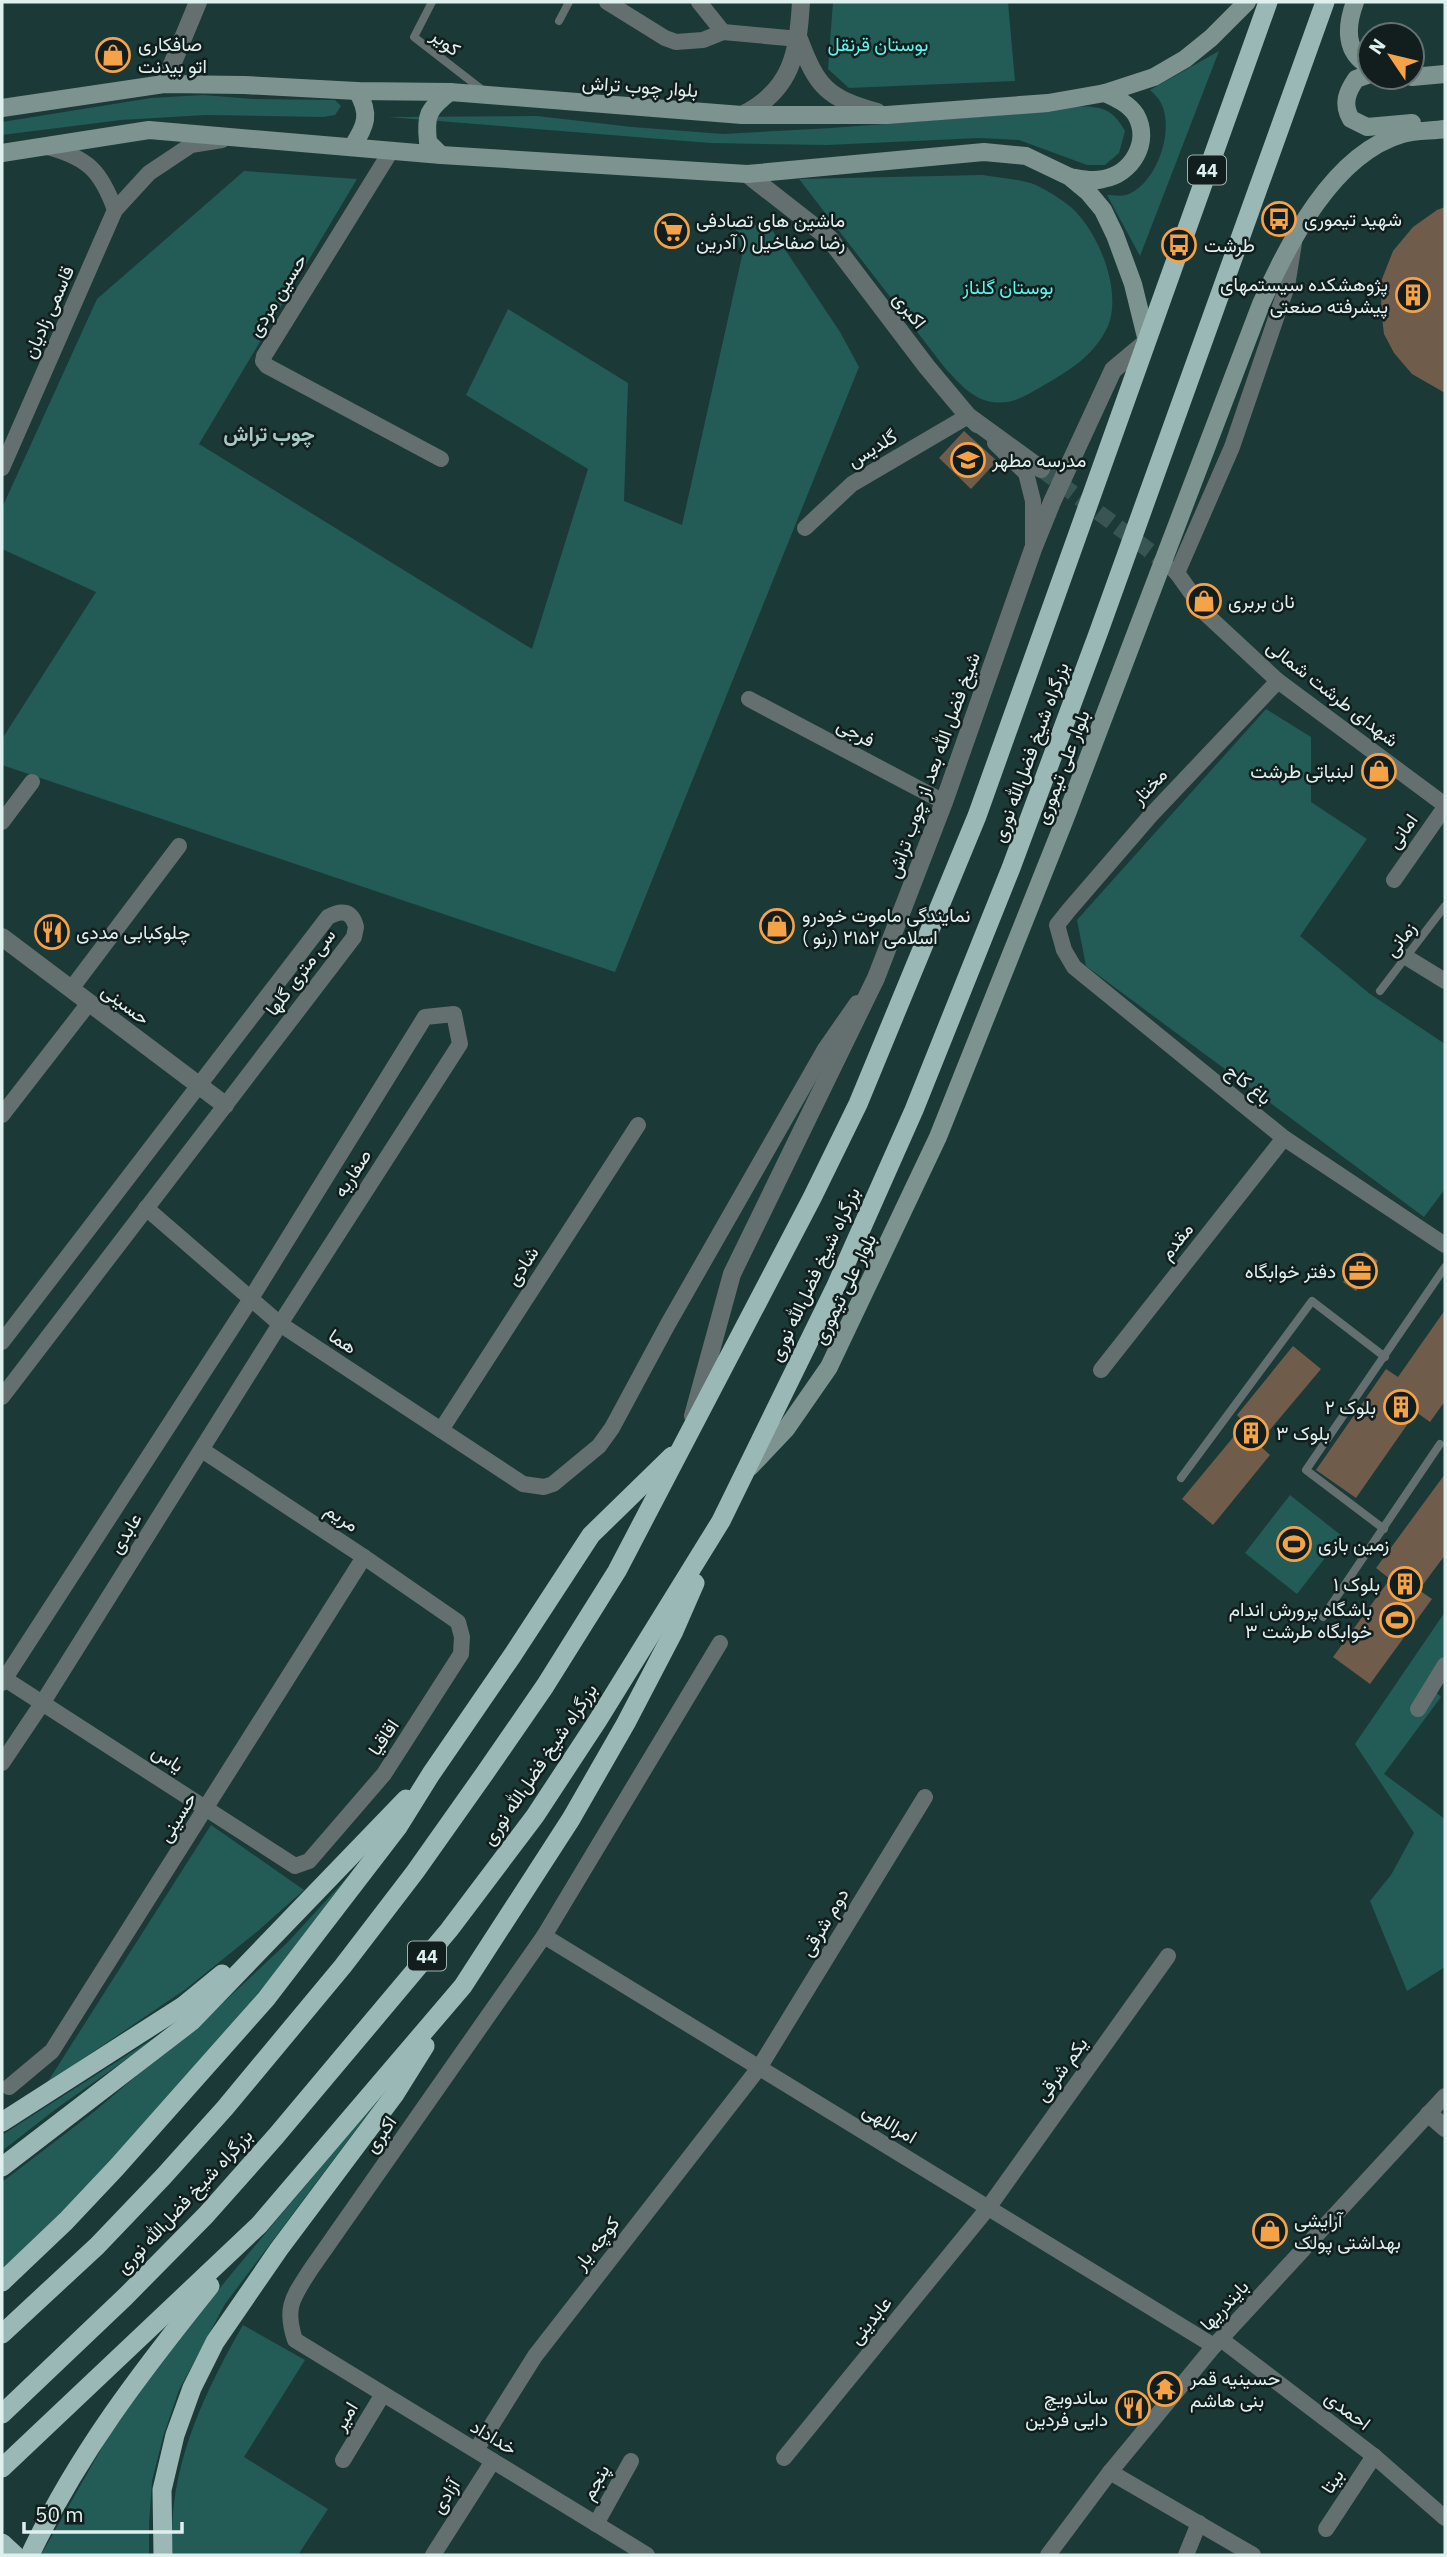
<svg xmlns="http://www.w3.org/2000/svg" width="1447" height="2557" font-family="'IBM Plex Sans',Vazirmatn,sans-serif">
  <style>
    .green { fill: #235b57 }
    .building { fill: #6f5c4a }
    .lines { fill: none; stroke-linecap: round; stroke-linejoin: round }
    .minor-tunnel { stroke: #385553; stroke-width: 16; stroke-dasharray: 16 8; stroke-linecap: butt }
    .service { stroke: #63706f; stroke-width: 8 }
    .minor { stroke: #63706f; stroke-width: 16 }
    .tertiary { stroke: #63706f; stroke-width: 18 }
    .secondary { stroke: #7d9390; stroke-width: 18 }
    .trunk { stroke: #9ab9b6; stroke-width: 19 }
    .labels { text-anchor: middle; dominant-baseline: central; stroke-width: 5; stroke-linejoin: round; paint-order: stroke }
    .shield { fill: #111e1d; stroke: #a1b2b0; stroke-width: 2 }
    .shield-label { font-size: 18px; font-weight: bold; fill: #dff1ef }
    .street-label { font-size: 19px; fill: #dff1ef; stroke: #111e1d }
    .poi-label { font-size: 19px; fill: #dff1ef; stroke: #111e1d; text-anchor: start }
    .park-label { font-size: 19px; fill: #58f7ed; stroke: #111e1d }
    .neighbourhood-label { font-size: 21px; font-weight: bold; fill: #a7c9c6; stroke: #111e1d }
  </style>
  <rect width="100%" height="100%" fill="#1b3937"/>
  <g class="green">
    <polygon points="833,2 1008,2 1015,81 849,88 828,69"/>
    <path d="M 1219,51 L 1140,256 L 1107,195 C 1114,195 1123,197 1129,194 C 1157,182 1175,130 1161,103 C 1159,98 1154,94 1150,90 Z"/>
    <polygon points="203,95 253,99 335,100 341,106 335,115 323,117 205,115 121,120 2,135 2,122 151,98"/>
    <path d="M 1076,106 C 1102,107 1111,107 1125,131 L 1119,153 L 1105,165 L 1087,165 L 1019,140 L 980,138 L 827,145 L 710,143 L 388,117 L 537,116 L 632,127 L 723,134 L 831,128 L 991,116 Z"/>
    <polygon points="244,171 357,179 199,444 532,649 588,469 466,395 508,309 628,383 624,501 682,525 742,256 734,222 770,227 840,332 859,367 615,972 2,765 2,739 96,592 2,549 2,508 97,299"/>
    <path d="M 983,175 C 999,178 1021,179 1036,185 C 1048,191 1067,202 1076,212 C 1100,237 1122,292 1108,326 C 1095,354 1072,369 1046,384 C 1028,394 1014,405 992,402 C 972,399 958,382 945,368 L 799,179 Z"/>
    <polygon points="1266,709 1311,737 1311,802 1367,839 1300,936 1370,994 1445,1044 1445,1189 1424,1217 1086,966 1077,920"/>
    <polygon points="1290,1495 1342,1536 1297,1594 1245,1553"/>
    <polygon points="1445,1612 1445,1657 1425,1682 1441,1697 1384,1774 1445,1819 1445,1967 1407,1991 1370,1901 1391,1875 1414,1833 1355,1744"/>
    <polygon points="211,1825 304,1890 259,1930 186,1989 47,2083"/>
    <polygon points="387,1834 337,1900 117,2160 2,2274 2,2182 95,2111 226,2000 288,1942"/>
    <polygon points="182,2020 56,2109 2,2151 2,2135"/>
    <polygon points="391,2083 225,2304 179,2390 163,2437 152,2481 149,2524 149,2555 41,2555 122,2412 228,2278"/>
    <path d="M 243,2325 L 305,2360 L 244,2457 L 328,2509 L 298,2555 L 173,2555 C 166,2472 203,2395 243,2325 Z"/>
  </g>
  <g class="building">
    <polygon points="1445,207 1445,393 1412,374 1394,353 1384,334 1381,310 1382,279 1393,251 1413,227 1437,210"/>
    <polygon points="964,431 997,461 971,489 939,458"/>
    <polygon points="1364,1251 1378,1261 1356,1291 1343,1282"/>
    <polygon points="1445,1310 1445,1401 1430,1422 1416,1412 1356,1498 1316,1470 1386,1369 1398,1377"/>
    <polygon points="1293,1346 1321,1369 1258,1444 1270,1455 1213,1525 1182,1499 1245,1423 1237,1415"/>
    <polygon points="1445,1474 1445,1555 1419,1590 1432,1599 1370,1684 1333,1657 1390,1579 1376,1568"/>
  </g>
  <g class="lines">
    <polyline class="minor-tunnel" points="1041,469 1171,567"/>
    <g class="service">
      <polyline points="432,2 414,37 485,92"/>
      <polyline points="559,21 569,2"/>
      <polyline points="1380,991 1445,906"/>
      <polyline points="1181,1478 1312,1301 1385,1357"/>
      <polyline points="1384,1529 1306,1470 1445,1267"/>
      <polyline points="1323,1617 1440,1444"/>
    </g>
    <g class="minor">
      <polyline points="607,2 665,38 676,42 703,40 723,32 799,39"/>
      <polyline points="699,2 723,32"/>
      <path d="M 48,147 C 88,158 101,171 115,210"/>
      <polyline points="391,151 264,356 263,361 267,366 441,459"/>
      <polyline points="995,443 1026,473 1033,501 1033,547"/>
      <polyline points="2,468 115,210 149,173 191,145 222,140"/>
      <polyline points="805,528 852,484 968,416 977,425"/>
      <polyline points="1173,569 1177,573 1232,447 1287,286 1294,243"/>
      <polyline points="1177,573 1207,615 1278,681 1445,805"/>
      <polyline points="1278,681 1151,815 1069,910 1057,925 1064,950 1074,967 1284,1138 1445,1245"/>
      <polyline points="749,699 944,802"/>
      <polyline points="2,822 32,782"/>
      <polyline points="1394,880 1445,807"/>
      <polyline points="1406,957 1445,981"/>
      <polyline points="71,989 179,846"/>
      <polyline points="2,1115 89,1003"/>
      <polyline points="146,1208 280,1324 523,1484 544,1487 553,1484 599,1446 612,1428 668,1324 825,1049 857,1003"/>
      <path d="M 2,1342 L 328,917 C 342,909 352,911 356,927 L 354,937 L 2,1397"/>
      <polyline points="1101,1370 1284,1138"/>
      <polyline points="441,1430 638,1125"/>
      <polyline points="5,1679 295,1866 309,1861 384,1774 461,1654 462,1637 458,1622 364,1557 202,1450"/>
      <polyline points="2,1683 250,1300 425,1017 454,1014 460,1044 280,1324 43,1702 2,1763"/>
      <polyline points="1418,1709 1445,1665"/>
      <polyline points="544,1936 1214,2346"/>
      <polyline points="9,2087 52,2051 364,1557"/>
      <polyline points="1222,2340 1374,2456 1445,2518"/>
      <polyline points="476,2450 535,2356 759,2068 925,1797"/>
      <polyline points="784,2458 988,2208 1168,1956"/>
      <polyline points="343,2460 383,2394"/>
      <polyline points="1110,2472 1253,2555"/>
      <polyline points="596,2524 631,2461"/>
      <polyline points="1326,2529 1374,2456"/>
      <polyline points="433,2555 493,2461"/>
      <path d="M 647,2555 L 295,2340 C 284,2307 293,2297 311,2269 L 544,1936 L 720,1643"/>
      <polyline points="1048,2555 1110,2472 1214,2346 1445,2096"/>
      <polyline points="1186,2555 1199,2523"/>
    </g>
    <g class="tertiary">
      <path d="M 799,39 C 817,87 827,98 877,112"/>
      <polyline points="164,84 198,2"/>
      <path d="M 742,115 C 792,90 798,53 801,2"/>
      <polyline points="747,174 829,238 927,367 968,416 1041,469"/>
      <polyline points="2,937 225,1105"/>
      <polyline points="693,1416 732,1274 876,978 944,802 1033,549 1052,502 1113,370 1144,344"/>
      <polyline points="1429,2114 1445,2128"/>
    </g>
    <g class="secondary">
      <path d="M 1355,2 C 1346,26 1344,53 1370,66"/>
      <path d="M 1370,74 L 1356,79 C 1347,92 1342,104 1351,119 L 1367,127 L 1412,123"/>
      <polyline points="1412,77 1445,74"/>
      <polyline points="2,108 164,84 244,85 357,91 450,92 742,115 887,115 1048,103 1105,93 1154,77 1185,59 1211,38 1247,2"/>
      <path d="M 352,147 C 366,126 371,114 357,91"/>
      <polyline points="2,153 149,130 441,155 747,174 984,152 1026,156 1070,177 1088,192 1103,210 1115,235 1133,284 1146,337"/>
      <path d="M 441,155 L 428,142 C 425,115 428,109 450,92"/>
      <path d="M 1070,177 C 1081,179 1092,182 1103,179 C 1132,174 1151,142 1136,115 C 1129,104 1116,98 1105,93"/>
      <path d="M 750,1467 L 786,1429 L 829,1367 L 938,1137 L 1065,819 L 1261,304 C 1288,244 1333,154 1402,134 C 1415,130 1432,131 1445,129"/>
    </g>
    <g class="trunk">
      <polyline points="2,2122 183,2006 222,1974"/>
      <polyline points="2,2167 192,2021 406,1799"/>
      <polyline points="2,2282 66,2221 116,2168 266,1999 398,1827 431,1774 512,1656 591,1535 672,1456"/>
      <polyline points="2,2334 97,2246 163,2177 225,2108 343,1966 415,1872 485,1773 545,1686 617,1571 812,1198 858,1104 977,816 1268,2"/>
      <polyline points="2,2414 125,2297 206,2215 276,2136 449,1930 535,1816 598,1720 721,1521 835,1288 914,1110 1011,868 1099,631 1325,2"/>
      <polyline points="2,2468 259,2225 463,1986 571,1819 626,1723 674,1631 695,1583"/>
      <polyline points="2,2543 15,2555"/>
      <path d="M 30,2555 C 77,2455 141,2372 210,2286"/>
      <polyline points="163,2555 162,2490 175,2435 192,2388 215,2342 279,2249 395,2094 425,2046"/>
    </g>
  </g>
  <defs>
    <g id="shop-ring" transform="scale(1.75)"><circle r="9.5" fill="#111e1d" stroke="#f6a247" stroke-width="1.5"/><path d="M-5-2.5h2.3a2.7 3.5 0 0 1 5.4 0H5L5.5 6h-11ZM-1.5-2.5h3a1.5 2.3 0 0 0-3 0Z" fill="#f6a247"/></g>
    <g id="bus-ring" transform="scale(1.75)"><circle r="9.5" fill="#111e1d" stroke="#f6a247" stroke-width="1.5"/><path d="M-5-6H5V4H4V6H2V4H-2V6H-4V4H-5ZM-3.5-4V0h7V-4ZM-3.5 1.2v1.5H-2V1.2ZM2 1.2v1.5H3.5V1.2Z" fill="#f6a247"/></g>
    <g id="supermarket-ring" transform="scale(1.75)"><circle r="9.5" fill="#111e1d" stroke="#f6a247" stroke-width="1.5"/><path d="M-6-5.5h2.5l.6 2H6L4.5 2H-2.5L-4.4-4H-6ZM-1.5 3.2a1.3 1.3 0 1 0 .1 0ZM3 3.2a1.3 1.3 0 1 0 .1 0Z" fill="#f6a247"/></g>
    <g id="building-ring" transform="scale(1.75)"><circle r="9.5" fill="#111e1d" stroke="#f6a247" stroke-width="1.5"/><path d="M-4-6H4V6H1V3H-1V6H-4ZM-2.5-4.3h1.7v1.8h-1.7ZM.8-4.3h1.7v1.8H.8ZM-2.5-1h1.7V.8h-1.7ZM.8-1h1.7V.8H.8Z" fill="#f6a247"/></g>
    <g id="school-ring" transform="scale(1.75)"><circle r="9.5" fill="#111e1d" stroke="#f6a247" stroke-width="1.5"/><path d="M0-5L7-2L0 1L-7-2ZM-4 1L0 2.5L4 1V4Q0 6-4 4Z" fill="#f6a247"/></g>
    <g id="restaurant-ring" transform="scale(1.75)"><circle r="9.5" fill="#111e1d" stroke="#f6a247" stroke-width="1.5"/><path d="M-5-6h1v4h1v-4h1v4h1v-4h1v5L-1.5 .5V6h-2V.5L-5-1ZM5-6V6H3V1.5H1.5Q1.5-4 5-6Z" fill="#f6a247"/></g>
    <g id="office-ring" transform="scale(1.75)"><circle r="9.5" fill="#111e1d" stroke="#f6a247" stroke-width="1.5"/><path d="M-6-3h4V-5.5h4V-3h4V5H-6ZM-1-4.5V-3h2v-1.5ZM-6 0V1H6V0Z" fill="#f6a247"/></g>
    <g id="stadium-ring" transform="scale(1.75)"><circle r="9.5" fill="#111e1d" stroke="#f6a247" stroke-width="1.5"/><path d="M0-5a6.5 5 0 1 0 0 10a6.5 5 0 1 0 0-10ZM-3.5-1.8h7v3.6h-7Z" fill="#f6a247"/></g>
    <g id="temple-ring" transform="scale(1.75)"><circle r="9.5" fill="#111e1d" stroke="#f6a247" stroke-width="1.5"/><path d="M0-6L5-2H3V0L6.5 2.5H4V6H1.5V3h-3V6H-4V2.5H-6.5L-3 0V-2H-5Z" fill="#f6a247"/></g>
  </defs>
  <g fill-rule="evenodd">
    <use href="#shop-ring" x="113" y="55"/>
    <use href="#bus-ring" x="1279" y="219"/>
    <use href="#supermarket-ring" x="672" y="231"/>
    <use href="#bus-ring" x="1179" y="245"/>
    <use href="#building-ring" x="1413" y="295"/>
    <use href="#school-ring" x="968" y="460"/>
    <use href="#shop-ring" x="1204" y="601"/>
    <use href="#shop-ring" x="1379" y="771"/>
    <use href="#shop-ring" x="777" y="926"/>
    <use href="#restaurant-ring" x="52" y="932"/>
    <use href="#office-ring" x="1360" y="1271"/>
    <use href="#building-ring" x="1401" y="1407"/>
    <use href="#building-ring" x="1251" y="1433"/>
    <use href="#stadium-ring" x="1294" y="1544"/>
    <use href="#building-ring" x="1405" y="1584"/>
    <use href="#stadium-ring" x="1397" y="1620"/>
    <use href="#shop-ring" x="1270" y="2231"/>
    <use href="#temple-ring" x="1165" y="2389"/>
    <use href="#restaurant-ring" x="1133" y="2408"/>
  </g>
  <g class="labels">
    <g class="shield">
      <rect x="1188" y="155.5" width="38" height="29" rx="5"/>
      <rect x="408" y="1941.5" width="38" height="29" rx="5"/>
    </g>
    <g class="shield-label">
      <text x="1207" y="170">44</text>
      <text x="427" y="1956">44</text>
    </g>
    <g class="street-label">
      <text transform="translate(446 42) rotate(38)">کویر</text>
      <text transform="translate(640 86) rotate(4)">بلوار چوب‌ تراش</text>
      <text transform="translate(277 295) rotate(-58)">حسین مردی</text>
      <text transform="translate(910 310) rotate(52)">اکبری</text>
      <text transform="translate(48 312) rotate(-66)">قاسمی زادیان</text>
      <text transform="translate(872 448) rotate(-31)">گلدیس</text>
      <text transform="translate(1333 693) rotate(38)">شهدای طرشت شمالی</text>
      <text transform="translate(856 732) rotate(28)">فرجی</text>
      <text transform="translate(1030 752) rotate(-70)">بزرگراه شیخ فضل‌الله نوری</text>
      <text transform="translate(933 765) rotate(-70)">شیخ فضل الله بعد از چوب تراش</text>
      <text transform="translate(1062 767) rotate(-69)">بلوار علی تیموری</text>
      <text transform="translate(1149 786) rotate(-47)">مختار</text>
      <text transform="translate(1402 831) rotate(-55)">امانی</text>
      <text transform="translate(1400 939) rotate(-52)">زمانی</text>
      <text transform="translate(300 972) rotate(-53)">سی متری گلها</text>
      <text transform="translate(126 1004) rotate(37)">حسینی</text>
      <text transform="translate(1249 1084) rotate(39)">باغ کاج</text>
      <text transform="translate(352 1173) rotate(-57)">صفاریه</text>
      <text transform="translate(1176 1241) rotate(-52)">مقدم</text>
      <text transform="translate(522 1266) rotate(-57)">شادی</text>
      <text transform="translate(814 1274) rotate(-65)">بزرگراه شیخ فضل‌الله نوری</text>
      <text transform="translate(844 1289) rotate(-64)">بلوار علی تیموری</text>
      <text transform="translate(343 1341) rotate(33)">هما</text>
      <text transform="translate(342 1517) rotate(33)">مریم</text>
      <text transform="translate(125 1533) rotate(-58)">عابدی</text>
      <text transform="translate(383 1737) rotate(-56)">اقاقیا</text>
      <text transform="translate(168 1758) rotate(33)">یاس</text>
      <text transform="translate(539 1764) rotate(-56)">بزرگراه شیخ فضل‌الله نوری</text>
      <text transform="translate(177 1817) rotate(-58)">حسینی</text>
      <text transform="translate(824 1922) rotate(-59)">دوم شرقی</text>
      <text transform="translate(1061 2069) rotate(-54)">یکم شرقی</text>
      <text transform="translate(890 2123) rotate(31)">امراللهی</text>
      <text transform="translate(380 2134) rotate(-55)">اکبری</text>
      <text transform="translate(184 2201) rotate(-47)">بزرگراه شیخ فضل‌الله نوری</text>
      <text transform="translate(596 2243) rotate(-52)">کوچه یار</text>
      <text transform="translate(1224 2305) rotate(-47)">بایندریها</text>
      <text transform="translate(870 2320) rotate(-51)">عابدینی</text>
      <text transform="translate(1348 2410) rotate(37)">احمدی</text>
      <text transform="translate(345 2416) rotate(-59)">امیر</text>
      <text transform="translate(494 2437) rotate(31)">خداداد</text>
      <text transform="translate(1332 2481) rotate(-57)">بیتا</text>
      <text transform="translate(595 2482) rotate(-61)">پنجم</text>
      <text transform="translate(445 2496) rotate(-58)">آزادی</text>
    </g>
    <g class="poi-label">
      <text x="138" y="44">صافکاری<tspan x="138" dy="22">اتو بیدنت</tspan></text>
      <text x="1304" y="219">شهید تیموری</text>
      <text x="696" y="220">ماشین های تصادفی<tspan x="696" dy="22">رضا صفاخیل ( آدرین</tspan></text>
      <text x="1204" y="245">طرشت</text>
      <text x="1388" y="284" text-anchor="end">پژوهشکده سیستمهای<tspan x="1388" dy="22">پیشرفته صنعتی</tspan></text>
      <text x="992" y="460">مدرسه مطهر</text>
      <text x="1228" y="601">نان بربری</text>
      <text x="1354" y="771" text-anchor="end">لبنیاتی طرشت</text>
      <text x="802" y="915">نمایندگی ماموت خودرو<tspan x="802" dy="22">( رنو) اسلامی ۲۱۵۲</tspan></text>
      <text x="76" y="932">چلوکبابی مددی</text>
      <text x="1336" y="1271" text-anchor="end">دفتر خوابگاه</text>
      <text x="1376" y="1407" text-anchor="end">بلوک ۲</text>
      <text x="1276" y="1433">بلوک ۳</text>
      <text x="1318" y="1544">زمین بازی</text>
      <text x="1380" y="1584" text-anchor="end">بلوک ۱</text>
      <text x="1372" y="1609" text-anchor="end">باشگاه پرورش اندام<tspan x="1372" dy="22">خوابگاه طرشت ۳</tspan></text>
      <text x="1294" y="2220">آرایشی<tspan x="1294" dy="22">بهداشتی پولک</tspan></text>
      <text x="1190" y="2378">حسینیه قمر<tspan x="1190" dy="22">بنی هاشم</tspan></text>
      <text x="1108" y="2397" text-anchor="end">ساندویچ<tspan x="1108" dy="22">دایی فردین</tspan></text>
    </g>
    <g class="park-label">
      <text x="878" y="44">بوستان قرنقل</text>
      <text x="1008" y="287">بوستان گلناز</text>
    </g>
    <g class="neighbourhood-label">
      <text x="269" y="433">چوب تراش</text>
    </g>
  </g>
  <rect width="1447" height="2557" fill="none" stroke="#dff1ef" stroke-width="7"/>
  <g transform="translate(1391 56) rotate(305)"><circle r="33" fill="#111e1d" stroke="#637271" stroke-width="2"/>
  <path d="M0-5L12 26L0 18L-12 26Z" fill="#f6a247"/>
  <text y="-10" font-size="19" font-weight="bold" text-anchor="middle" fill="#dff1ef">N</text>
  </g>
  <path d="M24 2522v10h158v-10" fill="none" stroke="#dff1ef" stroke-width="3.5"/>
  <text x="35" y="2522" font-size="21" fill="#dff1ef" stroke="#111e1d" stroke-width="5" paint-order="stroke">50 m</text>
</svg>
